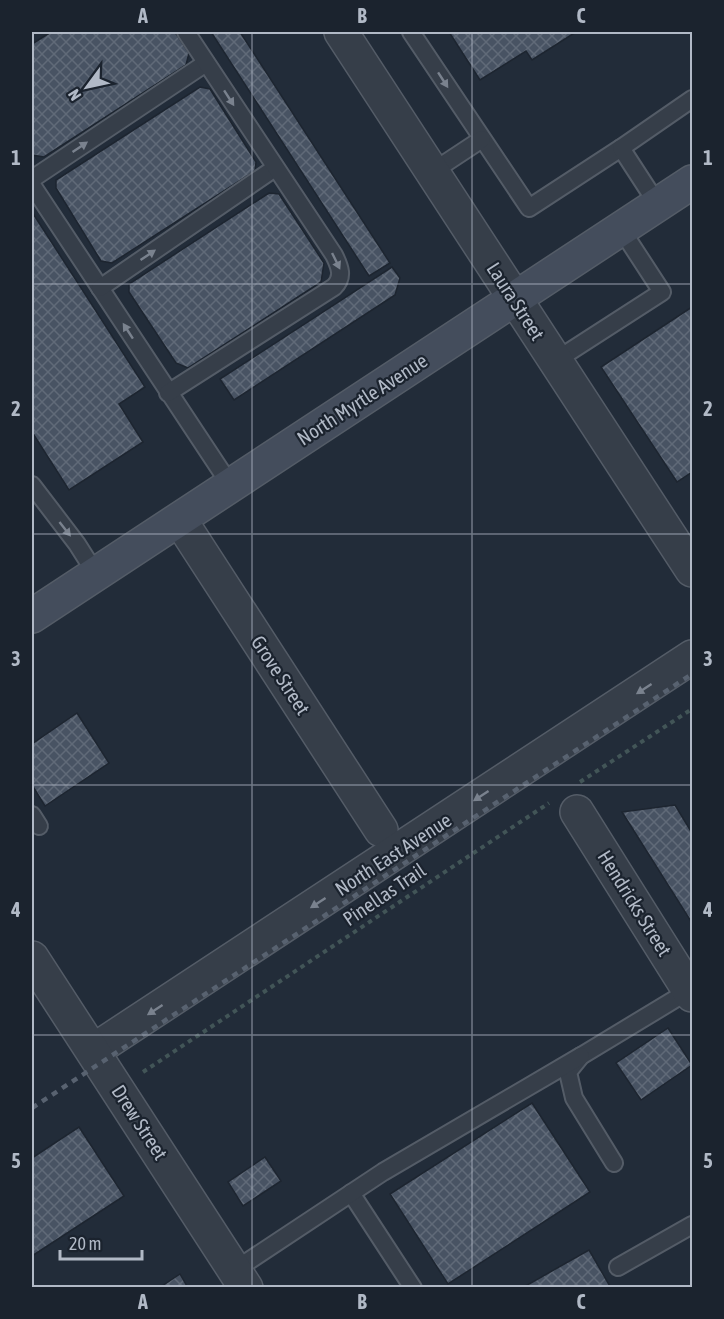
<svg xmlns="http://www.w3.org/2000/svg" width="724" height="1319" font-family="'Asap Condensed',sans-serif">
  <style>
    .building { fill: url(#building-cross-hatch); stroke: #1d2530; stroke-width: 1.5 }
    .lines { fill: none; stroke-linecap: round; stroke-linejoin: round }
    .service-casing { stroke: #545c67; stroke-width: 20 }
    .minor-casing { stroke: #545c67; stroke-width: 36 }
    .tertiary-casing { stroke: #545c67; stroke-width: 36 }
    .secondary-casing { stroke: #545c67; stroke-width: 36 }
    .path { stroke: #425557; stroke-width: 4; stroke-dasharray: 4.5 4.5; stroke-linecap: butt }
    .service { stroke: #363e49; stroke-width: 16 }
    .minor { stroke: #363e49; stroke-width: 33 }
    .tertiary { stroke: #363e49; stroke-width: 33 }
    .secondary { stroke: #444d5c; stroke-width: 33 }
    .rail { stroke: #586270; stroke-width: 4.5; stroke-dasharray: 6 6; stroke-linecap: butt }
    .oneway { fill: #7a828e }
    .grid { fill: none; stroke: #b1b9c6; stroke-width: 1.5; stroke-opacity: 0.55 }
    .labels { text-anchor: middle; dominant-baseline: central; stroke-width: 4.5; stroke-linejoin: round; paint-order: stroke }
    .street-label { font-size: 20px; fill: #b1b9c6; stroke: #1b232e }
    .neatline { fill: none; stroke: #b1b9c6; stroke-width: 2 }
    .grid-label { font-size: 20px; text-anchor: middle; font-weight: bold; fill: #b1b9c6 }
  </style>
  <defs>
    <pattern id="building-cross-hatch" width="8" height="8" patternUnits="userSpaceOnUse" patternTransform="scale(1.5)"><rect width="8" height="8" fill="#485363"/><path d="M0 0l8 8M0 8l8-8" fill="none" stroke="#606a78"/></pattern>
  </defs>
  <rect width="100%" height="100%" fill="#222c39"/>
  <g class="building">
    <polygon points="51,32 175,32 189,53 186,65 44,157 32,155 32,44"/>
    <polygon points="211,32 240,32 390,263 369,276"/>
    <polygon points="449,32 576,32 532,60 526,51 480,80"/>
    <polygon points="200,87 210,89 256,162 255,171 112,263 101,261 56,188 56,180"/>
    <polygon points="269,193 279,194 324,263 321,282 188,368 176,363 129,292 129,284"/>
    <polygon points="32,212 145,387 119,404 143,442 69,490 32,432"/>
    <polygon points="392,267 400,278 395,295 234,400 220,379"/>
    <polygon points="692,307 692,472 677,482 601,367"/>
    <polygon points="77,713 109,763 45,806 32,785 32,744"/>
    <polygon points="675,805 692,833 692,923 622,812"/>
    <polygon points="668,1028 692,1065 641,1100 616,1063"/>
    <polygon points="532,1103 590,1192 448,1284 390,1194"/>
    <polygon points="79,1127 124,1196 32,1256 32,1158"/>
    <polygon points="265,1157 281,1181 243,1206 228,1182"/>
    <polygon points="589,1250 611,1288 522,1288"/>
    <polygon points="180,1274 188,1288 159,1288"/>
  </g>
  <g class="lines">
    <g class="service-casing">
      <g id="service">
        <polyline points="411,32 529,208 621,148"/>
        <polyline points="432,172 482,139"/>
        <polyline points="32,179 206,63"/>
        <polyline points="32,185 231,486"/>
        <polyline points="658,205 621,148 692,99"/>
        <polyline points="100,288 275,168"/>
        <polyline points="555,361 662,292 621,229"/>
        <path d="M 168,393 L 334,287 C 344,277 340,267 334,255 L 186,32"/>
        <polyline points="32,485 77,544 96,574"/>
        <polyline points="32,815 39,826"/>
        <polyline points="614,1163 574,1098 568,1072 581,1056 690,990"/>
        <polyline points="351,1193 413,1288"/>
        <polyline points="618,1267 692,1225"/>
        <polyline points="235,1270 383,1172 581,1056"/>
      </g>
    </g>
    <g class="minor-casing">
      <g id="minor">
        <polyline points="341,32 692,570"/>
        <polyline points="180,520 381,830"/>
        <polyline points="577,812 692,995"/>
        <polyline points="93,1051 692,657"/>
      </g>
    </g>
    <g class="tertiary-casing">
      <polyline id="tertiary" points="32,958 246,1288"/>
    </g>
    <g class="secondary-casing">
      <polyline id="secondary" points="32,616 692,182"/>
    </g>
    <g class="path">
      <polyline points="580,782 692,709"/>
      <polyline points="143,1072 549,803"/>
    </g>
    <use href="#service" class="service"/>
    <use href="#minor" class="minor"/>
    <use href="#tertiary" class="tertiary"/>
    <use href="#secondary" class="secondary"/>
    <polyline class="rail" points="32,1108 692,674"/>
  </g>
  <defs><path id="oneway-solid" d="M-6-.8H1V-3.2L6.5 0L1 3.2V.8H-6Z" transform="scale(1.5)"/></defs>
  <g class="oneway">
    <use href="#oneway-solid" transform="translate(443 80) rotate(57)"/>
    <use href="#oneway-solid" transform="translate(229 98) rotate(57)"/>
    <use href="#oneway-solid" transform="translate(80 147) rotate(-34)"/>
    <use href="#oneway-solid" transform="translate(148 255) rotate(-34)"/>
    <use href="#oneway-solid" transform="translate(336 261) rotate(64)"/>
    <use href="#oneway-solid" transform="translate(128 331) rotate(-123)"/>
    <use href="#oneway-solid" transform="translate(65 529) rotate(52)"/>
    <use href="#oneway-solid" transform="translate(644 689) rotate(147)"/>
    <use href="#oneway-solid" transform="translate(481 796) rotate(147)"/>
    <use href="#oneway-solid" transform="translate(318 903) rotate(147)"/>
    <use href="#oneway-solid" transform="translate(155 1010) rotate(147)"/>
  </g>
  <path class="grid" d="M 252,32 L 252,1288M 472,32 L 472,1288M 32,284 L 692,284M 32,534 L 692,534M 32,785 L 692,785M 32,1035 L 692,1035"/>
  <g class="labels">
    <g class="street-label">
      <text transform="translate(516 301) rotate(57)">Laura Street</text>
      <text transform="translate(362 399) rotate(-33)">North Myrtle Avenue</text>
      <text transform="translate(281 675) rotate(57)">Grove Street</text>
      <text transform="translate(393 854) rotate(-33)">North East Avenue</text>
      <text transform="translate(384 894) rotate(-34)">Pinellas Trail</text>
      <text transform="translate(635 903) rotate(58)">Hendricks Street</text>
      <text transform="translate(140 1122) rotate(57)">Drew Street</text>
    </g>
  </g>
  <rect width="724" height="1319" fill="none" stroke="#1b232e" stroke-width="66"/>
  <g transform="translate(87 87) rotate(237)" stroke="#1b232e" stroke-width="4.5" paint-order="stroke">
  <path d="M0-4.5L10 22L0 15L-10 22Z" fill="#b1b9c6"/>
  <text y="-9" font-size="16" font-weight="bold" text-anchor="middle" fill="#b1b9c6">N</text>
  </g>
  <path d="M60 1250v9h82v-9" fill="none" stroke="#b1b9c6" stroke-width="3"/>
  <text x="69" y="1250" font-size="18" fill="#b1b9c6" stroke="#1b232e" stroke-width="4.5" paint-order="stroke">20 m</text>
  <rect x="33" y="33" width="658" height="1253" class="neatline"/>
  <g class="grid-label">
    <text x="143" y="23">A</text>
    <text x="362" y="23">B</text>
    <text x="581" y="23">C</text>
    <text x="16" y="165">1</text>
    <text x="708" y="165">1</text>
    <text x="16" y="416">2</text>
    <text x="708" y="416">2</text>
    <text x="16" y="666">3</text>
    <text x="708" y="666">3</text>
    <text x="16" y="917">4</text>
    <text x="708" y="917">4</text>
    <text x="16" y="1168">5</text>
    <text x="708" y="1168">5</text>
    <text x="143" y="1309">A</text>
    <text x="362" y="1309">B</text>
    <text x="581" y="1309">C</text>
  </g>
</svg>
